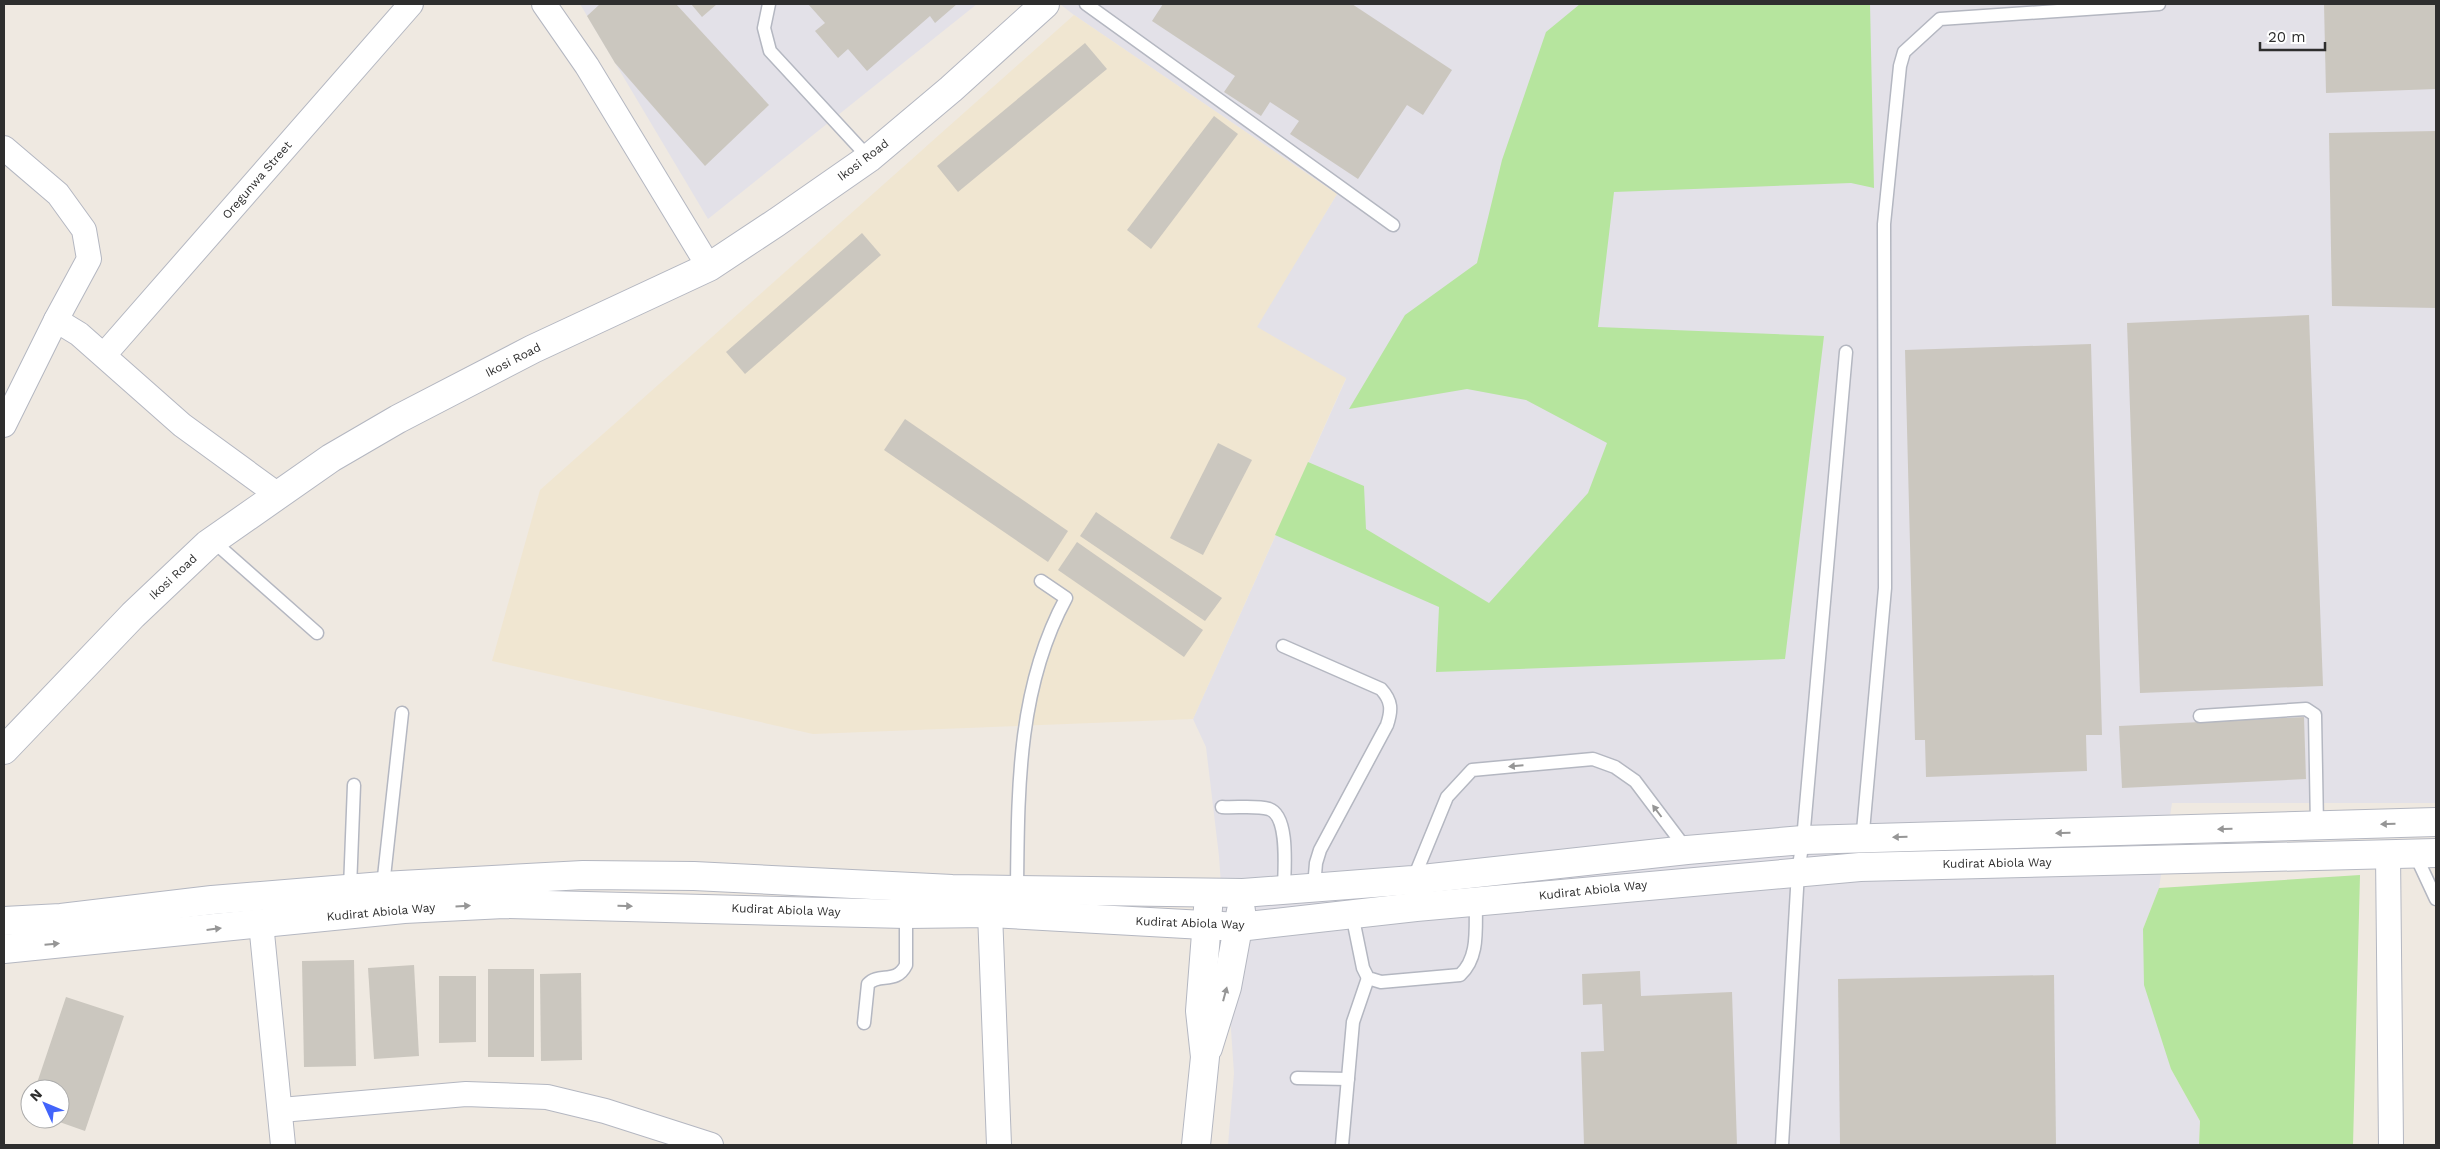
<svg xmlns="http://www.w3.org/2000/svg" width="2440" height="1149" font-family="'Work Sans',sans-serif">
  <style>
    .industrial { fill: #e3e1e8 }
    .education { fill: #f0e6d1 }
    .green { fill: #b6e59e }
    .building { fill: #cbc7bf }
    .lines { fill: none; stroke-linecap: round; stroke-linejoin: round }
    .lane-casing { stroke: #b4b7c1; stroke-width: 15 }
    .street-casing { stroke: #b4b7c1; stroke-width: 26 }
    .secondary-casing { stroke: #b4b7c1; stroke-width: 30 }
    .lane { stroke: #fff; stroke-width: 12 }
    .street { stroke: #fff; stroke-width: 24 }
    .secondary { stroke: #fff; stroke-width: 28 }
    .oneway { fill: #969696 }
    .labels { text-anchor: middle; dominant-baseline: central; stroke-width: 4; stroke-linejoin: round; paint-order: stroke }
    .street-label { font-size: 12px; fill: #2e2e2e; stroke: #fff }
  </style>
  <rect width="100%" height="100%" fill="#efe9e1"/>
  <g class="industrial">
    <polygon points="580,4 977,4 708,219"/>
    <polygon points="1060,4 2436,4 2436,803 2172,803 2159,888 2143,929 2171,1069 2200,1121 2199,1145 1228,1145 1234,1073 1219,856 1206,747 1193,719 1346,379 1256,327 1337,194 1074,15"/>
  </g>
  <polygon class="education" points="1074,15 1337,194 1257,327 1346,378 1193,719 813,734 492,661 540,490"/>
  <g class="green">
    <polygon points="1580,4 1870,4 1874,188 1851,183 1614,192 1598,327 1824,336 1785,659 1436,672 1439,607 1275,535 1308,462 1364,486 1366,529 1489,603 1588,493 1607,443 1526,400 1467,389 1349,409 1405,315 1477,263 1502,160 1546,32"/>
    <polygon points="2360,875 2353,1145 2199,1145 2200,1121 2171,1069 2144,985 2143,929 2159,888"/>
  </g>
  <g class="building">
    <polygon points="600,4 676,4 769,105 705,166 615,63 587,16"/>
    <polygon points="691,4 717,4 702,17"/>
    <polygon points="808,4 957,4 935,23 930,16 867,71 848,49 838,58 815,31 825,23"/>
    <polygon points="1163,4 1352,4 1452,70 1423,115 1407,105 1358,179 1290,134 1299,121 1270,102 1261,116 1224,92 1235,76 1152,21"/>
    <polygon points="2324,4 2436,4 2436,89 2326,93"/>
    <polygon points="1085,43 1107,69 958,192 937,166"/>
    <polygon points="1214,116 1238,134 1151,249 1127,230"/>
    <polygon points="2436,131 2436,308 2332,306 2329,133"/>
    <polygon points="862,233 881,255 745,374 726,352"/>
    <polygon points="2309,315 2323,686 2140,693 2127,323"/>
    <polygon points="2091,344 2102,735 2086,735 2087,771 1926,777 1925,740 1915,740 1905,350"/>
    <polygon points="905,419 1068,531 1048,562 884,450"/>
    <polygon points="1218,443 1252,460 1203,555 1170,538"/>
    <polygon points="1096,512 1222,598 1205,621 1080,536"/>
    <polygon points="1077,542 1203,630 1184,657 1058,570"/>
    <polygon points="2304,717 2306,779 2122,788 2119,726"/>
    <polygon points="354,960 356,1066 304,1067 302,961"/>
    <polygon points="414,965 419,1056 374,1059 368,968"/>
    <rect x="488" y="969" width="46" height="88"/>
    <polygon points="1640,971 1641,996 1732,992 1737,1145 1584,1145 1581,1052 1604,1051 1602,1004 1583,1005 1582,974"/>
    <polygon points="581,973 582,1060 541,1061 540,974"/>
    <polygon points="2054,975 2056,1145 1840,1145 1838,979"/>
    <polygon points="439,976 476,976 476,1042 439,1043"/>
    <polygon points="66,997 124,1016 85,1131 51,1119 60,1119 60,1089 35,1089"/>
  </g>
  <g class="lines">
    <g class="lane-casing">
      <g id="lane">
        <polyline points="769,4 764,28 770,51 869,158"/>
        <polyline points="1086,4 1393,225"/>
        <polyline points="213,541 317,633"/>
        <path d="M 1283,646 L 1381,689 C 1392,701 1392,710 1387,725 L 1320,850 L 1316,863 L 1314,887"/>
        <polyline points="2200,716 2306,709 2315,715 2317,826"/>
        <path d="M 1222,807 C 1236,808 1256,805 1269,809 C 1290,816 1284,872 1284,890"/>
        <polyline points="1862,842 1885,588 1884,224 1900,66 1904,52 1940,19 2159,4"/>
        <polyline points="2415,854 2436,899"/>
        <polyline points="1413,880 1447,797 1472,770 1593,759 1615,767 1635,781 1687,850"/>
        <polyline points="383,886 402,713"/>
        <polyline points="350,888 354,785"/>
        <path d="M 1017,890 C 1018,790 1017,688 1066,598 L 1041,581"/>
        <path d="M 1352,914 L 1363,968 L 1368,978 L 1381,982 L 1460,975 C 1480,957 1475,927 1476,901"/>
        <path d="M 864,1023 L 868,984 C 879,972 896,985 906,965 L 906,914"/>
        <polyline points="1297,1078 1348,1079"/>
        <polyline points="1342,1145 1353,1022 1368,978"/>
        <polyline points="1782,1145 1798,872 1803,840 1846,352"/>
      </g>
    </g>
    <g class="street-casing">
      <g id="street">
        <polyline points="544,4 587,66 709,267"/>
        <polyline points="4,148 58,194 84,230 89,259 56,320 79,334 182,425 278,495"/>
        <polyline points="104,355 411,4"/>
        <polyline points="4,425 56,320"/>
        <polyline points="2388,854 2391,1145"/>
        <polyline points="990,913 999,1145"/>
        <polyline points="261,923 283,1145"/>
        <polyline points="281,1110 466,1094 547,1097 605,1111 711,1145"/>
      </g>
    </g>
    <g class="secondary-casing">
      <g id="secondary">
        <polyline points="4,750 133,615 208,544 331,458 398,419 533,349 709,267 777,222 869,158 951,89 1045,4"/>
        <polyline points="4,921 61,918 212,900 383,886 583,875 694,876 952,889 1243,893 1413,880 1687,850 1803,840 2436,822"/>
        <polyline points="4,949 404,909 504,904 906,914 990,913 1239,927 1416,907 1860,867 2436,853"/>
        <polyline points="1208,1048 1227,987 1241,911"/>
        <polyline points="1196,1145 1205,1057 1200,1011 1208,908"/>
      </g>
    </g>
    <use href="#lane" class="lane"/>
    <use href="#street" class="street"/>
    <use href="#secondary" class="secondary"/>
  </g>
  <defs><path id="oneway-solid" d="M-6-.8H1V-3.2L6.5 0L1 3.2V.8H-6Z" transform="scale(1.25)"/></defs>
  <g class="oneway">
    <use href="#oneway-solid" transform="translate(1516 766) rotate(175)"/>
    <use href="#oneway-solid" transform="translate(1657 811) rotate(-127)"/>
    <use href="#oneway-solid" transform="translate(2388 824) rotate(178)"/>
    <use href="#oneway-solid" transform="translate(2225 829) rotate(178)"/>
    <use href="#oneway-solid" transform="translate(2063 833) rotate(179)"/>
    <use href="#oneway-solid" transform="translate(1900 837) rotate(179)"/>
    <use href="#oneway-solid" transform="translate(463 906) rotate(-3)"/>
    <use href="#oneway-solid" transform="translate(625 906) rotate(1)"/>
    <use href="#oneway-solid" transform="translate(214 929) rotate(-7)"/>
    <use href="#oneway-solid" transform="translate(52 944) rotate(-5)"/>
    <use href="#oneway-solid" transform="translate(1225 994) rotate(-75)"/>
  </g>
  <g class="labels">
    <g class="street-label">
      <text transform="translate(863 160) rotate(-37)">Ikosi Road</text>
      <text transform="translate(257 180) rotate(-49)">Oregunwa Street</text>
      <text transform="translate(513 360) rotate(-27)">Ikosi Road</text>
      <text transform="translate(173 577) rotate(-43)">Ikosi Road</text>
      <text transform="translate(1997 863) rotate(-1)">Kudirat Abiola Way</text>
      <text transform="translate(1593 890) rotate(-6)">Kudirat Abiola Way</text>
      <text transform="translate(786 910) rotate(2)">Kudirat Abiola Way</text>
      <text transform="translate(381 912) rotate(-5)">Kudirat Abiola Way</text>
      <text transform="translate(1190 923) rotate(2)">Kudirat Abiola Way</text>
    </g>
  </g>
  <rect width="2440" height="1149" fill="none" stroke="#2e2e2e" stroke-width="10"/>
  <g transform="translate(45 1104) rotate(314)"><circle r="24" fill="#ffffff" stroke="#ababab"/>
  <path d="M0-4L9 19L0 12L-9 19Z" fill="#4264fb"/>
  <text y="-8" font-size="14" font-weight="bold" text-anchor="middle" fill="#2e2e2e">N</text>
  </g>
  <path d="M2260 42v8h65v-8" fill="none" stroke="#2e2e2e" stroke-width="2.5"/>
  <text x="2268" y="42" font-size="15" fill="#2e2e2e" stroke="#ffffff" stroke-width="4" paint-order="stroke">20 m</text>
</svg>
